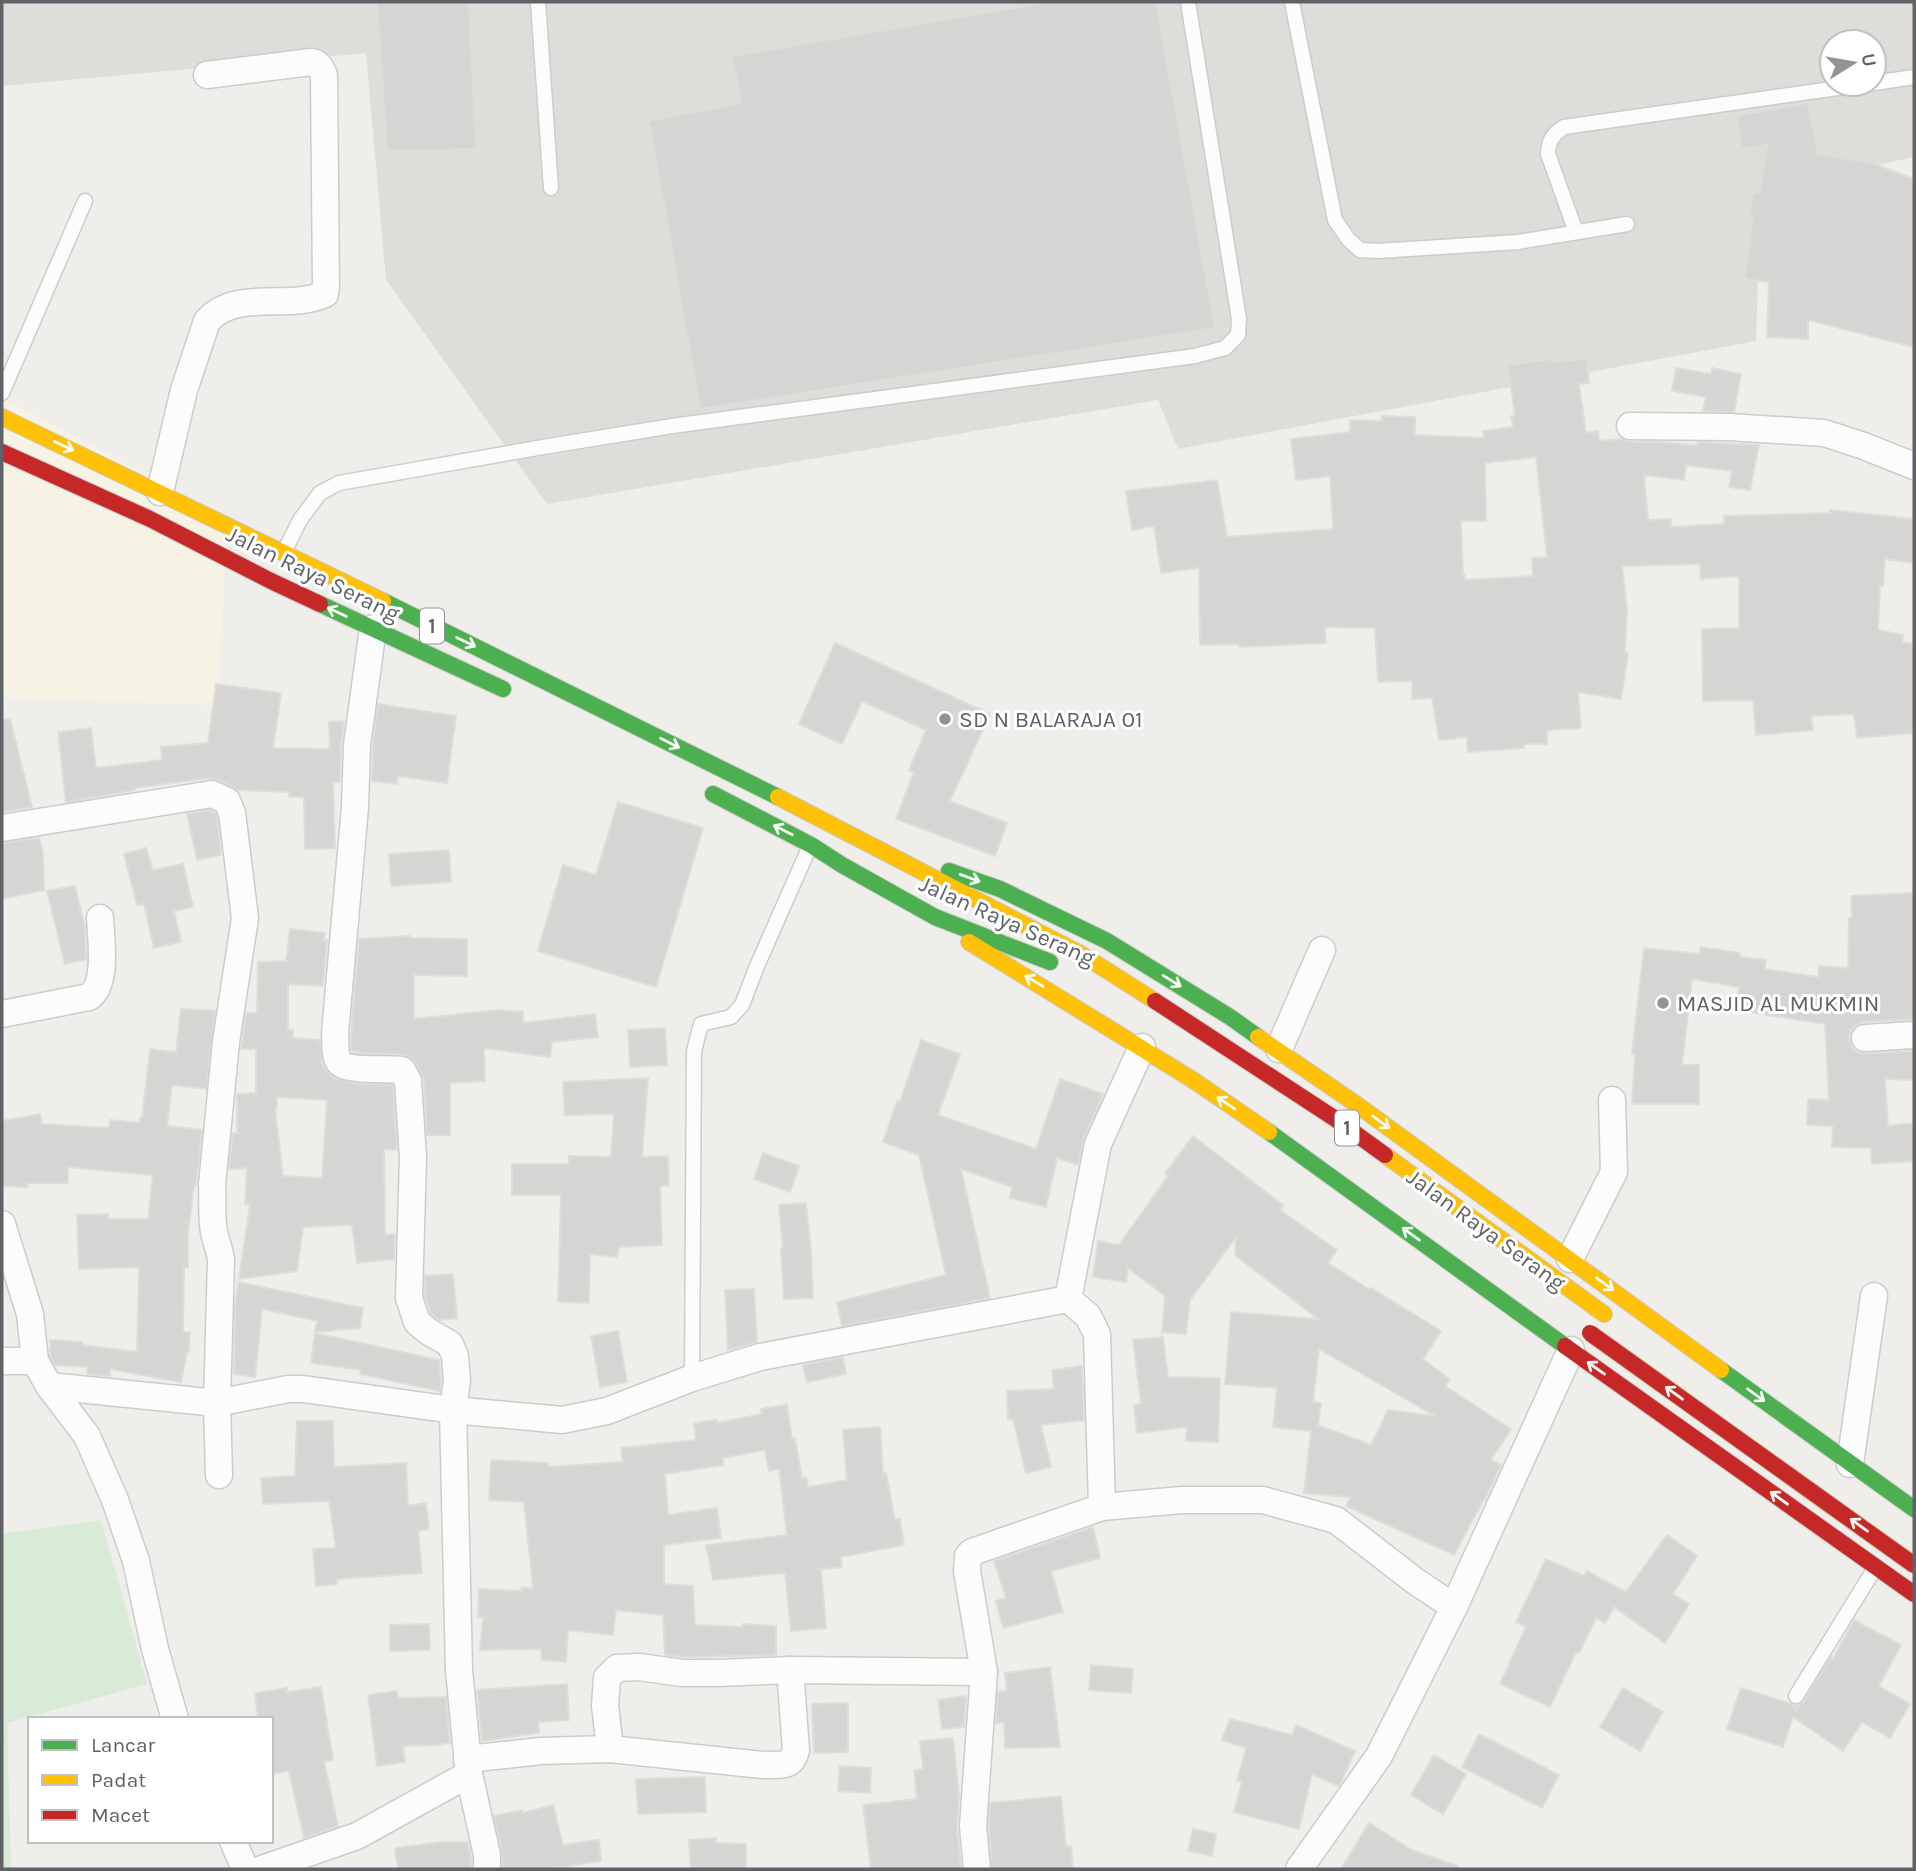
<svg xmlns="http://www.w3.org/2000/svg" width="1916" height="1871" font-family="Karla,sans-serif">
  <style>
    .commercial { fill: #f7f3e4 }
    .industrial { fill: #dfddda; fill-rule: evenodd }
    .green { fill: #d8ebd6 }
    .building { fill: #d6d5d3; stroke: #deddd9; stroke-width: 2; fill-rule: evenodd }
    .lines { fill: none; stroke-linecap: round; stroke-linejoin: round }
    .lane-casing { stroke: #cbcccc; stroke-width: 17 }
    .street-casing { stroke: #cbcccc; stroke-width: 29 }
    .fast-casing { stroke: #cacacb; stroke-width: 18 }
    .slow-casing { stroke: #cacacb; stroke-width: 18 }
    .jam-casing { stroke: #cacacb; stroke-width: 18 }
    .lane { stroke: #fdfcfc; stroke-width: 14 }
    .street { stroke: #fdfcfc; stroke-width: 26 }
    .fast { stroke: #4caf50; stroke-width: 16 }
    .slow { stroke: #ffc107; stroke-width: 16 }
    .jam { stroke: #c62828; stroke-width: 16 }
    .jam-bridge-casing { stroke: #c8b996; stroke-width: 18; stroke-linecap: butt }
    .jam-bridge { stroke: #c62828; stroke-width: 16 }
    .oneway { stroke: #f6fbf6 }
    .poi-dot { fill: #919496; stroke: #fff; stroke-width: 2.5 }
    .labels { text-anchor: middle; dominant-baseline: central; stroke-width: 6; stroke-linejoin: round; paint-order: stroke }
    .shield { fill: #fff; stroke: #8f9295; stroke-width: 2 }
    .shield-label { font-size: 21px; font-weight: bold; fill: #5f6368 }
    .street-label { font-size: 23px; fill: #5f6368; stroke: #fff }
    .poi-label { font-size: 23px; fill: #5f6368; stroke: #fff; text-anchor: start }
  </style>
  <rect width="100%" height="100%" fill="#efeeea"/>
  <polygon class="commercial" points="2,398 227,518 218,705 2,698"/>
  <path class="industrial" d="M 2,2 L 1914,2 L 1914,157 L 1761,189 L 1756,341 L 1178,449 L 1158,400 L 547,504 L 386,280 L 366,53 L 2,86 ZM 1832,42 L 1874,42 L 1874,84 L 1832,84 Z"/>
  <polygon class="green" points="101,1520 147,1684 7,1723 11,1869 2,1869 2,1534"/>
  <g class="building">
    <polygon points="377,2 469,2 476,149 387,151"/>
    <polygon points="1050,2 1156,2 1215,328 700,409 649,121 741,103 732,56"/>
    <polygon points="1808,103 1818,154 1872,163 1914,179 1914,347 1808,320 1808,339 1767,337 1769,282 1745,279 1753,215 1749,214 1753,192 1759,193 1767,145 1742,149 1736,116"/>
    <path d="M 1552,359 L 1552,362 L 1587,359 L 1589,383 L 1579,384 L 1586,433 L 1598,431 L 1599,441 L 1622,439 L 1630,442 L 1662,442 L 1697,446 L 1698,442 L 1759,445 L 1750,490 L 1729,487 L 1732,471 L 1686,465 L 1684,480 L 1644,475 L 1648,520 L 1671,519 L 1671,527 L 1724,524 L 1724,516 L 1830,513 L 1830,510 L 1914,519 L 1914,563 L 1885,559 L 1883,586 L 1880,585 L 1878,630 L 1903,635 L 1902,642 L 1914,644 L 1914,733 L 1857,738 L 1854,714 L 1811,716 L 1813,730 L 1756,735 L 1753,700 L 1703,701 L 1702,629 L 1739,628 L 1739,576 L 1701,579 L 1700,564 L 1622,566 L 1627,608 L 1625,653 L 1628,653 L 1621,699 L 1578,692 L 1581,728 L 1547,730 L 1547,744 L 1524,744 L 1524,748 L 1468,752 L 1467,737 L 1439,740 L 1432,698 L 1412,699 L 1412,681 L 1378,682 L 1375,628 L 1325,627 L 1326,643 L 1240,647 L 1240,644 L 1200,645 L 1199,568 L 1161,573 L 1154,526 L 1132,530 L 1126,491 L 1217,480 L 1227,537 L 1333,529 L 1330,476 L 1296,480 L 1291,439 L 1350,432 L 1350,420 L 1382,421 L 1382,416 L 1415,417 L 1415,435 L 1484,438 L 1483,431 L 1513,427 L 1511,416 L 1515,416 L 1508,365 ZM 1536,457 L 1547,557 L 1532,558 L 1533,576 L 1465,580 L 1465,575 L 1463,575 L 1461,521 L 1486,521 L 1485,463 Z"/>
    <polygon points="1676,368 1711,374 1712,368 1741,374 1734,412 1703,411 1706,397 1672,391"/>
    <polygon points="835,643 990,714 950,801 1007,823 995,856 896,819 914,772 909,770 926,730 862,701 842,744 799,724"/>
    <polygon points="216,684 281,693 273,748 330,749 329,722 344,721 341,744 340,782 333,782 335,848 305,849 304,797 289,797 289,792 237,790 234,787 218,780 209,778 135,788 135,790 66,802 58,732 91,728 96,768 162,760 161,747 208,743"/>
    <polygon points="378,704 456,716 447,783 398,776 397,784 372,781 373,746"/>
    <polygon points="10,719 32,807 2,812 2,720"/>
    <polygon points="618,802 703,828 656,987 538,951 563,865 596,875"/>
    <polygon points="210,810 215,813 217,817 221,855 197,860 187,814"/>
    <polygon points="39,838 43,853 44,890 2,899 2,843"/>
    <polygon points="146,848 153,870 183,864 193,907 174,911 181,942 154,948 144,904 137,905 124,854"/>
    <polygon points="449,850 451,882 391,886 389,854"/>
    <polygon points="75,886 85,928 86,959 65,964 47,891"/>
    <polygon points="1914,893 1914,1019 1863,1022 1856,1025 1851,1030 1849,1038 1852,1047 1857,1052 1865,1054 1914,1051 1914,1080 1885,1079 1888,1126 1914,1123 1914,1161 1872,1164 1871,1148 1832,1147 1833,1126 1807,1125 1808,1099 1829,1100 1825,1024 1736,1010 1739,987 1692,979 1682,1065 1699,1065 1699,1104 1632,1104 1635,1054 1632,1053 1644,948 1699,954 1701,947 1740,953 1740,957 1766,960 1765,969 1818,977 1819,966 1848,968 1849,918 1852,918 1851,896"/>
    <path d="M 290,929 L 325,933 L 324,941 L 327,940 L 323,986 L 288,984 L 288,1030 L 293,1030 L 293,1038 L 320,1040 L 322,1064 L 325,1070 L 335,1078 L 357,1084 L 393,1085 L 397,1150 L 384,1149 L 385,1235 L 395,1234 L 394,1259 L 357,1263 L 352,1225 L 303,1227 L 297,1271 L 239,1279 L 250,1204 L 245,1204 L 247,1168 L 229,1169 L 233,1133 L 237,1133 L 237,1094 L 256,1093 L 256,1049 L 241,1049 L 242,1044 L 246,1013 L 257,1013 L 258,962 L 286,961 ZM 277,1097 L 327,1100 L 322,1178 L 283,1176 L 275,1108 L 277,1108 Z"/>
    <polygon points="410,936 410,938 467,939 467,976 414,975 414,1019 499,1010 523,1012 523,1023 595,1014 598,1037 552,1042 550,1057 484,1048 485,1081 450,1083 450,1135 427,1135 424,1079 415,1062 410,1057 403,1054 360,1053 351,1050 352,1018 359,939"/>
    <polygon points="181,1009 215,1011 206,1089 172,1085 167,1126 202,1130 196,1185 194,1185 188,1233 188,1267 184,1267 183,1332 190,1332 189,1352 187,1352 181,1382 110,1369 110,1376 87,1374 87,1367 55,1365 50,1356 50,1340 82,1342 82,1345 137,1352 139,1267 79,1269 77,1215 108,1214 108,1219 148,1219 153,1175 68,1167 68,1183 27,1183 27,1187 2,1186 2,1121 40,1114 42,1124 109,1128 110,1120 139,1123 140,1118 142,1118 150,1049 176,1052"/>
    <polygon points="665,1028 667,1065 630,1067 628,1030"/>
    <polygon points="921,1040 960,1054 938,1115 1036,1149 1060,1079 1103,1094 1084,1138 1078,1165 1057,1158 1046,1207 1010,1198 1012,1187 961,1169 990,1298 842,1326 837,1302 946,1275 919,1155 883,1142 897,1101 900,1102"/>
    <polygon points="648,1078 642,1157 668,1156 669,1185 660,1186 662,1245 619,1247 617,1257 590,1254 589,1303 558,1302 561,1195 512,1195 512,1164 569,1164 569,1156 611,1157 614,1114 565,1115 563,1082"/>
    <path d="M 1193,1136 L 1283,1205 L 1280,1210 L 1337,1250 L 1328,1263 L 1370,1290 L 1371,1288 L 1441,1331 L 1423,1359 L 1450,1380 L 1445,1386 L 1511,1429 L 1491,1460 L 1501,1465 L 1485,1500 L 1484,1499 L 1454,1555 L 1346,1506 L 1351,1497 L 1304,1493 L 1311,1431 L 1273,1427 L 1277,1388 L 1225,1384 L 1231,1312 L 1318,1319 L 1235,1255 L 1236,1237 L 1190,1300 L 1186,1334 L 1162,1332 L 1165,1296 L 1128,1268 L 1126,1282 L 1093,1277 L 1098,1241 L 1119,1245 L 1168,1176 L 1165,1174 ZM 1319,1349 L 1404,1398 L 1435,1416 L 1388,1410 L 1371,1445 L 1318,1425 L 1321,1403 L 1313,1402 Z"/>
    <polygon points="763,1153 799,1166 790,1192 754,1179"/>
    <polygon points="806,1203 811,1250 813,1298 784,1299 781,1249 783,1249 779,1205"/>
    <polygon points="453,1274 457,1318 439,1320 431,1313 425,1296 425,1276"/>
    <polygon points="238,1282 363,1308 360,1328 315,1332 317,1321 262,1309 255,1377 234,1374 235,1307"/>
    <polygon points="754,1289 757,1342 728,1350 725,1290"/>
    <polygon points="618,1331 627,1382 600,1387 591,1336"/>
    <polygon points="315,1333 439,1360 441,1380 440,1391 360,1374 361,1370 311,1363"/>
    <polygon points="1163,1337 1168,1377 1220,1378 1218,1442 1186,1441 1187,1427 1137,1433 1134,1405 1141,1404 1133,1340"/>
    <polygon points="843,1357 846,1374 807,1382 803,1365"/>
    <polygon points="1082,1366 1084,1420 1041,1425 1051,1467 1026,1473 1013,1419 1008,1419 1007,1391 1054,1389 1052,1370"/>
    <polygon points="787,1405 792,1439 795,1438 802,1478 806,1477 808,1487 847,1480 843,1430 880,1427 883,1473 886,1473 895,1520 900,1519 904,1545 841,1557 842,1567 821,1569 826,1628 791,1631 785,1573 713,1580 706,1545 787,1535 779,1469 769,1471 765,1450 722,1458 723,1465 665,1474 668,1515 717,1508 721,1538 664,1545 664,1584 693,1586 695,1625 743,1627 743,1624 776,1626 776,1655 683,1657 665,1655 663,1615 616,1610 613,1635 568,1630 566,1662 542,1660 541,1649 480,1650 483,1617 478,1617 479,1589 522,1591 522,1588 533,1588 524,1502 489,1500 491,1460 548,1463 548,1467 623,1462 621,1448 696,1440 694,1423 716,1420 717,1423 762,1414 761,1409"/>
    <polygon points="297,1421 333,1421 334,1467 406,1463 408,1506 426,1503 429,1529 418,1531 422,1573 337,1579 337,1584 316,1586 313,1549 336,1548 329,1501 263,1504 261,1478 295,1476"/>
    <polygon points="1093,1527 1100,1558 1051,1571 1063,1612 1003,1628 996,1601 1006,1598 994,1561"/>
    <polygon points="1667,1535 1697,1556 1673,1594 1689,1604 1665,1643 1614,1607 1605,1623 1596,1618 1579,1653 1576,1652 1550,1707 1500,1684 1526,1627 1516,1622 1546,1559 1584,1576 1587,1571 1626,1592"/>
    <polygon points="1854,1620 1901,1645 1879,1686 1910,1704 1890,1738 1862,1722 1843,1751 1793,1717 1783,1747 1727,1729 1741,1688 1797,1706 1795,1712 1799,1705 1804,1701 1831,1657 1833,1659"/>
    <polygon points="429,1624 430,1650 390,1651 390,1625"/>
    <polygon points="1091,1665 1133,1669 1131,1693 1089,1690"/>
    <polygon points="1050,1667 1060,1747 1005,1748 1004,1722 996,1723 998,1692 1007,1691 1005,1673"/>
    <polygon points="567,1684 569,1720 538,1722 539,1733 482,1741 477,1690"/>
    <polygon points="321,1687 333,1760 324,1761 338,1826 304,1838 289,1771 271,1774 271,1719 258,1719 255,1693 287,1688 287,1692"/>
    <polygon points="1623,1688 1663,1712 1640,1751 1600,1727"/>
    <polygon points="397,1691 398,1698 446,1697 450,1743 440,1744 440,1745 403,1746 405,1762 377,1766 368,1695"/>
    <polygon points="966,1696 964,1727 942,1729 938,1700"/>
    <polygon points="848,1703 848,1752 814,1753 812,1704"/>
    <polygon points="1230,1719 1292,1735 1296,1725 1355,1751 1339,1786 1312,1774 1299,1829 1234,1812 1242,1782 1237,1781 1246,1748 1222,1740"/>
    <polygon points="1479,1734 1559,1775 1542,1808 1462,1767"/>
    <polygon points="953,1738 959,1795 957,1827 961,1869 871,1869 863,1805 917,1799 914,1770 923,1769 920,1741"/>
    <polygon points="1434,1755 1466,1774 1443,1814 1411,1795"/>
    <polygon points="840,1766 871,1768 870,1793 838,1791"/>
    <polygon points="705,1777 706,1812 638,1814 636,1779"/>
    <polygon points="1061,1796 1066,1847 1071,1846 1073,1869 992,1869 989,1826 990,1803"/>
    <polygon points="553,1805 563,1845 599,1840 601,1861 550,1869 503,1869 502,1852 494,1816 523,1810 523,1813"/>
    <polygon points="1369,1823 1412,1850 1458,1866 1458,1869 1341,1869"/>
    <polygon points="1193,1829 1216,1834 1212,1856 1188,1851"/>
    <polygon points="716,1838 716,1843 746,1844 746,1869 691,1869 689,1840"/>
    <polygon points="441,1842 468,1842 471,1857 471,1869 398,1869 395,1848"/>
  </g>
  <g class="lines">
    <g class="lane-casing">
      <g id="lane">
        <polyline points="538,2 551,188"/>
        <polyline points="1292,2 1335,220 1348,239 1360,250 1378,251 1518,242 1627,224"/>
        <polyline points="1874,83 1914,77"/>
        <path d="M 1576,232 L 1548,154 C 1548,141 1553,134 1564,127 L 1866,84"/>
        <polyline points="2,393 85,201"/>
        <polyline points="284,552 300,520 320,493 339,483 549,446 672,426 1195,356 1225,348 1238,335 1239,319 1188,2"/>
        <polyline points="692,1378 694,1051 701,1024 731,1017 742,1005 757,966 810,846"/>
        <polyline points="1796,1696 1875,1568"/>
      </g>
    </g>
    <g class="street-casing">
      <g id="street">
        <polyline points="1630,426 1729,427 1824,433 1861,445 1914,466"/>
        <path d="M 160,492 L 184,390 L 207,321 C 237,288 288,311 325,294 L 326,286 L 324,75 C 321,68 319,63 311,62 L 207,75"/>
        <path d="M 373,628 L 357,745 L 355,807 L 335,1033 C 336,1041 334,1055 339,1062 C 347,1072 388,1068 402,1070 L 408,1081 L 413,1157 L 409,1298 L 417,1322 L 429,1332 L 450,1344 L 455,1356 L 457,1380 L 453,1410 L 459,1670 L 469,1774 L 487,1855 L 487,1869"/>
        <path d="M 2,828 L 212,794 L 227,801 L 232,813 L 245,918 L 226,1042 L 212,1185 C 213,1201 211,1217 214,1232 C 216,1242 220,1250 221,1260 L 217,1403 L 219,1475"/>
        <path d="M 2,1014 L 89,997 C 108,984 101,939 100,918"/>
        <polyline points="1865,1038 1914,1035"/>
        <polyline points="1279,1049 1322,950"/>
        <polyline points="2,1224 30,1314 35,1361 49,1386 87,1436 115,1500 136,1561 155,1649 175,1719"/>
        <polyline points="1570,1259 1614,1172 1612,1100"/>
        <polyline points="1068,1299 1098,1144 1142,1047"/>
        <polyline points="2,1361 35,1361"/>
        <polyline points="49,1386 217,1403 288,1389 303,1389 453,1410 562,1420 607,1411 692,1378 760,1357 1068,1299 1088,1316 1097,1334 1102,1507 1182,1500 1263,1500 1336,1520 1415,1581 1454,1607"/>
        <polyline points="1850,1464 1874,1296"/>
        <polyline points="610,1749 605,1705 607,1678 617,1668 639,1667 682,1673 719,1673 790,1670 984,1672"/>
        <path d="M 467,1759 L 541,1751 L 610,1749 L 763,1765 C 779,1764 792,1769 796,1750 L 790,1670"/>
        <polyline points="233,1841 245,1869"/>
        <polyline points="262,1869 357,1836 469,1774"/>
        <polyline points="977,1869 973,1826 984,1672 967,1571 968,1556 972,1552 1102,1507"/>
        <polyline points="1299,1869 1379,1756 1454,1607 1571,1350"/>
      </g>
    </g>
    <g class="fast-casing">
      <g id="fast">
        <polyline points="383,601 778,797"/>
        <polyline points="320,604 503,689"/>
        <polyline points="713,794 811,845 842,865 935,917 1050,962"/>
        <polyline points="949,871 1000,889 1107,941 1230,1017 1258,1037"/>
        <polyline points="1269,1132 1565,1346"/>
        <polyline points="1721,1370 1914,1509"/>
      </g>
    </g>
    <g class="slow-casing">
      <g id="slow">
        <polyline points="2,417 383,601"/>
        <polyline points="778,797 1081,954 1155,1001"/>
        <polyline points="969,942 1193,1080 1269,1132"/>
        <polyline points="1258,1037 1356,1104 1721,1370"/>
        <polyline points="1385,1155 1604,1314"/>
      </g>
    </g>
    <g class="jam-casing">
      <g id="jam">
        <polyline points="2,452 150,519 271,581 320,604"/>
        <polyline points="1155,1001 1334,1118 1385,1155"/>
        <polyline points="1565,1346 1914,1594"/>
      </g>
    </g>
    <use href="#lane" class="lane"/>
    <use href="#street" class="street"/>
    <use href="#fast" class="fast"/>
    <use href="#slow" class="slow"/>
    <use href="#jam" class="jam"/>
    <g class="jam-bridge-casing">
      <polyline id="jam-bridge" points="1590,1333 1914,1565"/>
    </g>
    <use href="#jam-bridge" class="jam-bridge"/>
  </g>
  <defs><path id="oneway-shaft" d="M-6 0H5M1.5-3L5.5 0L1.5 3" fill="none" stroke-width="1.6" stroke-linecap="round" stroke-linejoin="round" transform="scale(1.75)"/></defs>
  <g class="oneway">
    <use href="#oneway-shaft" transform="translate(64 446) rotate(25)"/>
    <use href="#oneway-shaft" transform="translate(337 612) rotate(-155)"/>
    <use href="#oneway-shaft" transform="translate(466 642) rotate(26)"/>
    <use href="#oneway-shaft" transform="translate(670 743) rotate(27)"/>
    <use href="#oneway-shaft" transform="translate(783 830) rotate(-153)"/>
    <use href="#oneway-shaft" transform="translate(970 878) rotate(20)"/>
    <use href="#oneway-shaft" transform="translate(1034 981) rotate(-149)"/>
    <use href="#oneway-shaft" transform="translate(1172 981) rotate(32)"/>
    <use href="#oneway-shaft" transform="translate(1226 1103) rotate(-146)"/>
    <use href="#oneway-shaft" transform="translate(1381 1122) rotate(36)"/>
    <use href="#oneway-shaft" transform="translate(1411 1234) rotate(-144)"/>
    <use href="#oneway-shaft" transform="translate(1605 1284) rotate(36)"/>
    <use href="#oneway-shaft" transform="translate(1596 1368) rotate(-145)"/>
    <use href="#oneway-shaft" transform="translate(1674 1393) rotate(-144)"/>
    <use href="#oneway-shaft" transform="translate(1756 1395) rotate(36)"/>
    <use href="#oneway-shaft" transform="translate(1779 1498) rotate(-144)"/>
    <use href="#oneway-shaft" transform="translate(1859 1525) rotate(-144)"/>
  </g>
  <g class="poi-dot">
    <circle cx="945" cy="719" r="7"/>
    <circle cx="1663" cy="1003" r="7"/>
  </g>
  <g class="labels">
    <g class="shield">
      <rect x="420" y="608.5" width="24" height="35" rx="5"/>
      <rect x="1335" y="1110.5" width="24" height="35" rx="5"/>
    </g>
    <g class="shield-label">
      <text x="432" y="626">1</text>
      <text x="1347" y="1128">1</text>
    </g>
    <g class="street-label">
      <text transform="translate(313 574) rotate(26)">Jalan Raya Serang</text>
      <text transform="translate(1007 921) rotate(24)">Jalan Raya Serang</text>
      <text transform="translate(1486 1230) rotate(36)">Jalan Raya Serang</text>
    </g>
    <g class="poi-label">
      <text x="959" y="719">SD N BALARAJA 01</text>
      <text x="1677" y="1003">MASJID AL MUKMIN</text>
    </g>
  </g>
  <rect width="1916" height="1871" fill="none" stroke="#5f6368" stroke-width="7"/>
  <rect x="28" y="1717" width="245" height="126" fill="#ffffff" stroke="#bfc1c3" stroke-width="2"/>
  <rect x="42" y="1740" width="35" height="10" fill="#4caf50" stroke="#bfc1c3" stroke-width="2"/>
  <text x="91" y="1752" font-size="21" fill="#5f6368">Lancar</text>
  <rect x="42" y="1775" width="35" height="10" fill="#ffc107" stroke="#bfc1c3" stroke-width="2"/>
  <text x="91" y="1787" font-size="21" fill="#5f6368">Padat</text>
  <rect x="42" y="1810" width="35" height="10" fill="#c62828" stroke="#bfc1c3" stroke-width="2"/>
  <text x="91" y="1822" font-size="21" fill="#5f6368">Macet</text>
  <g transform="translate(1853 63) rotate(79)"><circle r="33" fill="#ffffff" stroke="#bfc1c3" stroke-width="2"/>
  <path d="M0-5L12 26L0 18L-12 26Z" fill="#919496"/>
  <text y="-10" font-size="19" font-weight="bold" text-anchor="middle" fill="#5f6368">U</text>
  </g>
</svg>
